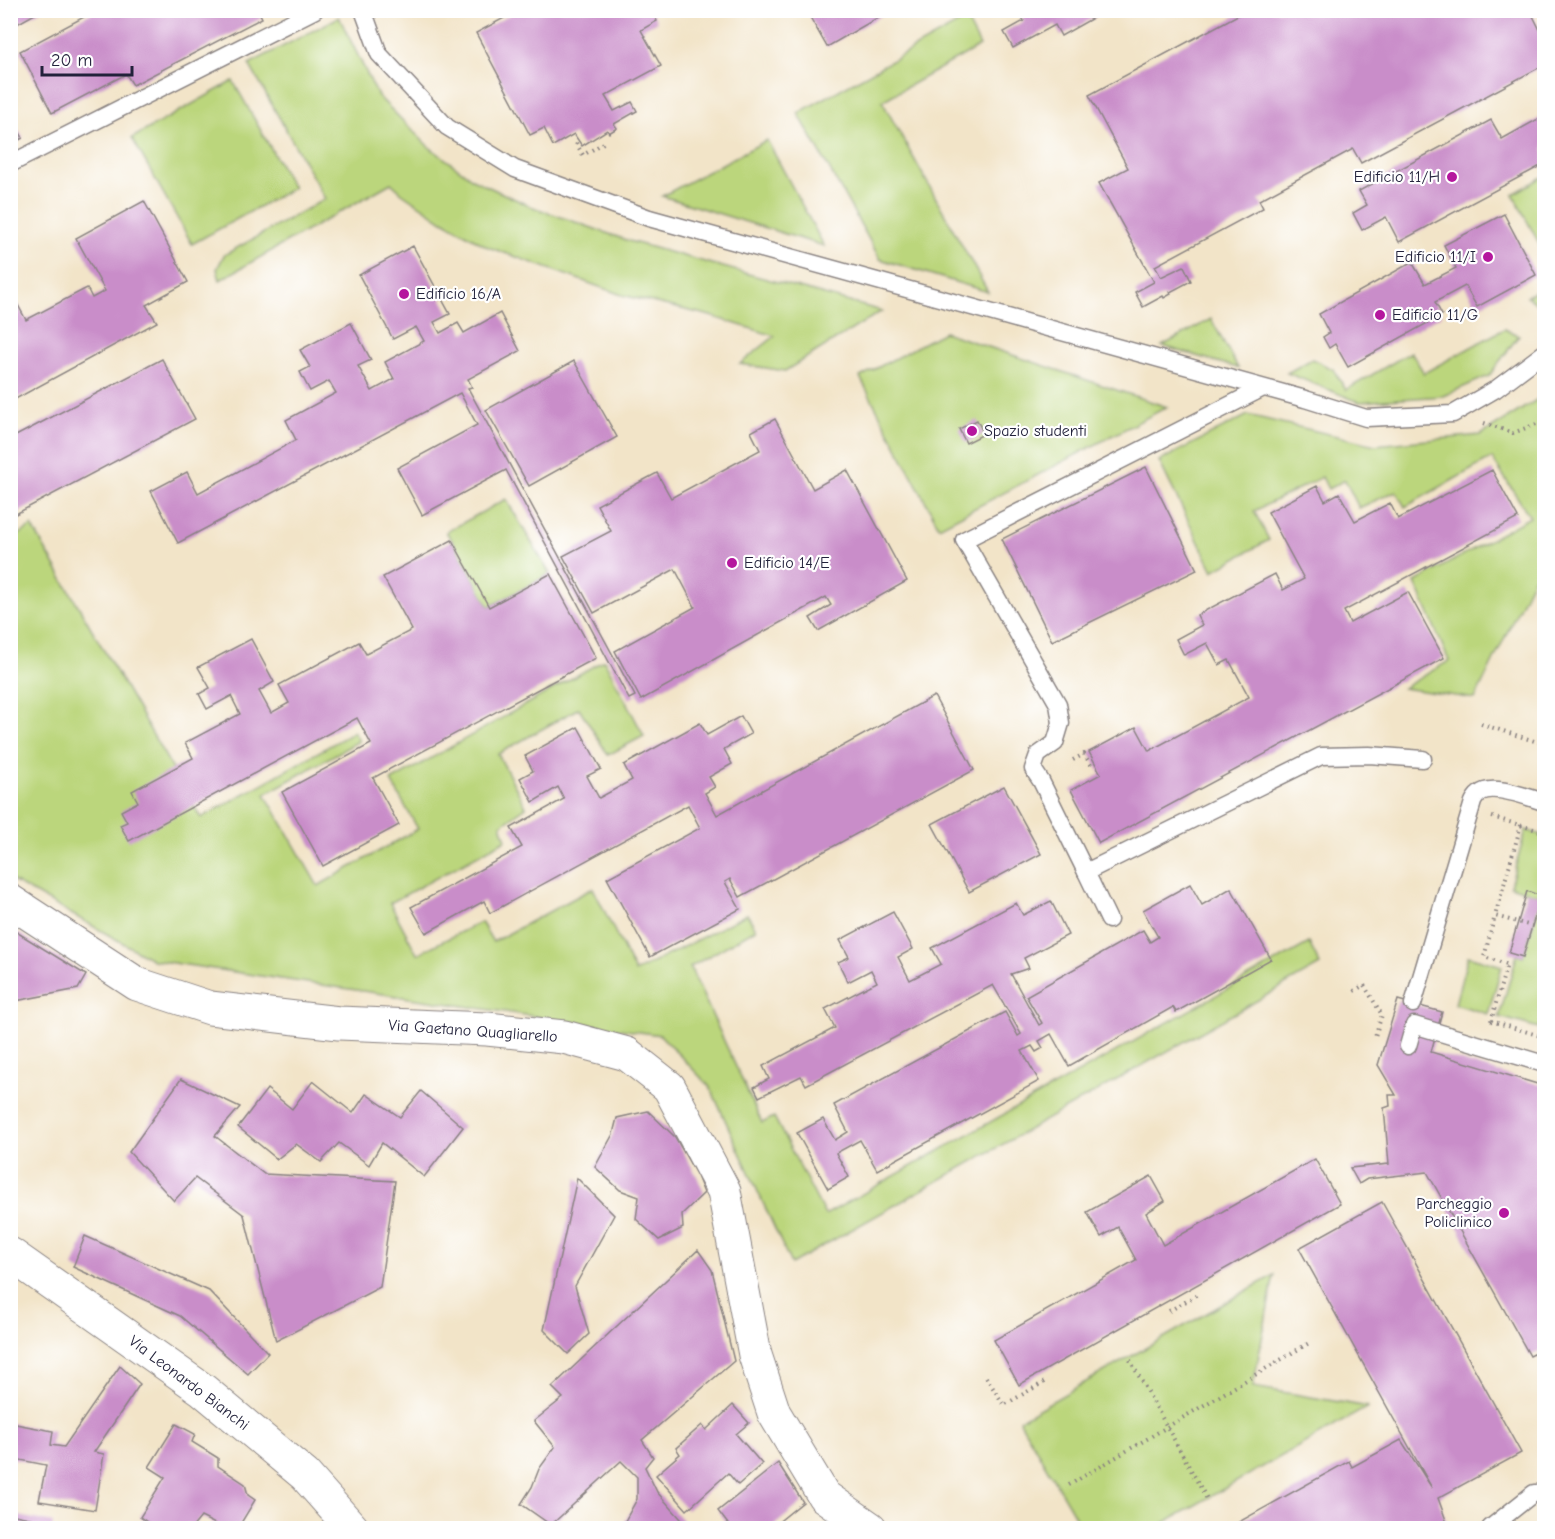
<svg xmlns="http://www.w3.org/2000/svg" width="1555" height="1539" font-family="'Comic Neue',sans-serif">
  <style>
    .green { fill: #bbd67c; stroke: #6e7c5c; stroke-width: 1.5 }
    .building { fill: #c98dc9 }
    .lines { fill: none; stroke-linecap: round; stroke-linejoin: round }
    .service-casing { stroke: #8a8382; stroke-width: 19 }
    .minor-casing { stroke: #8a8382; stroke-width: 35 }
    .tertiary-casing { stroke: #8a8382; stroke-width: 35 }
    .path { stroke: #8a8382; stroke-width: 4; stroke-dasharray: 1.5 4.5; stroke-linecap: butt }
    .service { stroke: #fff; stroke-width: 16 }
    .minor { stroke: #fff; stroke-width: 33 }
    .tertiary { stroke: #fff; stroke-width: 33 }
    .poi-dot { fill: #b5179e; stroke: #fff; stroke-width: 2 }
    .labels { text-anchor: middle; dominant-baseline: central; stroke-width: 4.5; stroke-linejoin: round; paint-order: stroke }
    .poi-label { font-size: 16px; fill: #22223b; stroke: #fff; text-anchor: start }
    .street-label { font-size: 16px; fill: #22223b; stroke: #fff }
  </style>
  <rect width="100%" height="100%" fill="#fff"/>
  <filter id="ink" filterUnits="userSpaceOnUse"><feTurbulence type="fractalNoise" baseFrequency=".0167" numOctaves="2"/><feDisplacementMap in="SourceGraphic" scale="12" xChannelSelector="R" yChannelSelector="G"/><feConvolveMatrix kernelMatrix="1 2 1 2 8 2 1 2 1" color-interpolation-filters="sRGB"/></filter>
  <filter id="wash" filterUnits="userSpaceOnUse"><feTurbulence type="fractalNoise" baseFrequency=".008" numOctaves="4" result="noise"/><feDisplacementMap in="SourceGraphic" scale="24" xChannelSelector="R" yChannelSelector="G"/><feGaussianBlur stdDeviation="1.35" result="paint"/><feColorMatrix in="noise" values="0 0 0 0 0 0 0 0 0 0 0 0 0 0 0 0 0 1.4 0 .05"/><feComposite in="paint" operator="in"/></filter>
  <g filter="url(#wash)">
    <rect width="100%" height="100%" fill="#f2e4c8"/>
    <g class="green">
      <polygon points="339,17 378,96 428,146 474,180 530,206 629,241 882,311 785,371 740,364 775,336 707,315 622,295 488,247 443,221 402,193 391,183 220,280 217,269 224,255 325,199 249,64"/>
      <polygon points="966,19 980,46 882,101 988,292 880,259 798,113"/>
      <polygon points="233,81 293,188 192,244 132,138"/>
      <polygon points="767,140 824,246 662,196"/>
      <polygon points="1544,176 1544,253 1513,194"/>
      <polygon points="1544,286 1544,296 1537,304 1527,296"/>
      <polygon points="1211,319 1238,368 1162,346"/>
      <polygon points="1504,329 1519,335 1489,376 1443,396 1359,402 1287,373 1312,359 1333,369 1346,390 1411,352 1424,373"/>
      <polygon points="944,332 1167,407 939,527 860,377"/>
      <polygon points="1544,394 1544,559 1533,579 1475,699 1403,688 1449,661 1415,582 1530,517 1492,458 1405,507 1396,491 1359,508 1345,480 1328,489 1322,477 1254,511 1269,540 1213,571 1159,461 1248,415 1375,445 1481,435 1543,396"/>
      <polygon points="506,499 550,574 489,607 452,540 446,532"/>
      <polygon points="32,526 201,818 354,732 359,741 265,794 318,886 418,829 391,781 604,660 644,736 608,755 579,708 498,754 526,807 501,825 506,840 390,903 417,954 481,922 493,942 593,888 635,972 747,914 756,929 690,967 762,1123 774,1117 825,1215 1309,943 1320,965 791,1264 710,1087 660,1035 153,960 11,880 11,540"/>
      <polygon points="1526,830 1544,836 1544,1011 1539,1028 1499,1017 1517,955 1523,957 1541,896 1510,886"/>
      <polygon points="1468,956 1502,966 1488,1014 1455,1004"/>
      <polygon points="1274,1275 1253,1387 1368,1407 1155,1528 1082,1528 1019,1420"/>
    </g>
    <g id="blocks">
      <g class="building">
        <polygon points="10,10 42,10 10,28"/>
        <polygon points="97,10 258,10 262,18 133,85 126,74 52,113 20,51"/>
        <polygon points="519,10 651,10 657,21 641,30 661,66 605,96 614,111 632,102 637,111 614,124 617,128 609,133 607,130 582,146 574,134 553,146 544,128 530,135 476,33"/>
        <polygon points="806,10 891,10 827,47"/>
        <polygon points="1018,10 1107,10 1061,36 1055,25 1013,48 1004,32 1024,21"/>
        <polygon points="1247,10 1530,10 1544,38 1544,65 1361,163 1353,149 1259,200 1263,208 1155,266 1161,277 1184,266 1191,281 1170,292 1171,294 1164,298 1163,296 1143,307 1135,292 1154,282 1099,183 1128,168 1089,95"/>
        <polygon points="10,116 23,138 10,145"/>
        <polygon points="1540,118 1544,126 1544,164 1399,242 1386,217 1362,230 1353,213 1367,205 1359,191 1491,120 1502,139"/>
        <polygon points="144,201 188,282 146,305 157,322 10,402 10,290 26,320 87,288 92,298 105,291 76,238"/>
        <polygon points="1504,214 1536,275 1477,307 1465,286 1435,302 1442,315 1348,367 1335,344 1329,348 1323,337 1329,333 1319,314 1412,262 1425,284 1456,268 1444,245"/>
        <polygon points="413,246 450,314 434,322 440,333 458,323 464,333 500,313 520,351 468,379 472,387 468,388 635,696 629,699 506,470 422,515 397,468 477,425 460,393 178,543 151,491 187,472 198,493 296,440 286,420 336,393 329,381 310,391 300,372 310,367 300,350 351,323 371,360 358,366 372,391 394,379 385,362 424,341 416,327 393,339 359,275"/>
        <polygon points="162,359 195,419 10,517 10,439"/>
        <polygon points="574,361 617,437 529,486 486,410"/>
        <polygon points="775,419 813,489 847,470 907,581 818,631 810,618 831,605 826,597 641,700 615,651 695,607 675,569 594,613 563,556 611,531 597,505 657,473 671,498 760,450 751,432"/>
        <polygon points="977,420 984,434 966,443 959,429"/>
        <polygon points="1146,467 1197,570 1052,641 1002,539"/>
        <polygon points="1492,470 1518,518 1344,611 1350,623 1408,592 1444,658 1099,843 1071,790 1101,774 1089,752 1136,727 1149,751 1249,697 1229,660 1219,665 1207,643 1184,655 1176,639 1202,625 1197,615 1275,574 1283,590 1304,579 1268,512 1317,486 1325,501 1339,493 1355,521 1390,503 1398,519"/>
        <polygon points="452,540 489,607 550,574 596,658 373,778 399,825 323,866 282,792 371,744 357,718 129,841 120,825 127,822 121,811 138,802 132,791 193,758 185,743 240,714 231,696 207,709 199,694 210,688 198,667 251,639 274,682 259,691 271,713 289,703 279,685 359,642 366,654 412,630 383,577"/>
        <polygon points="934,696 974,770 740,897 730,879 725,882 740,909 650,957 607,878 700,828 688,805 490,913 484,901 426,933 411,907 522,847 511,828 564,799 558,787 533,802 520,778 533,771 525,756 578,727 601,769 587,776 599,798 632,780 624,765 700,723 707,735 741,716 751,734 724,749 732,764 709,777 715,787 705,793 717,815"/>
        <polygon points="1004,786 1041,854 969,892 932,824"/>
        <polygon points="1190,884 1202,905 1231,888 1271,959 1176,1012 1173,1007 1069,1066 1051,1034 1039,1041 1043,1048 1036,1052 1032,1046 1022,1051 1039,1081 877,1170 860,1140 836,1153 849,1177 828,1189 797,1133 823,1119 835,1140 848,1132 834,1105 1005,1012 1018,1036 1021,1034 993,985 806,1085 801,1076 759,1097 754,1087 769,1079 763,1066 835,1028 825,1009 877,982 871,970 848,982 838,962 849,957 840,940 893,912 913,949 898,957 910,980 941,964 932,948 1016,903 1023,915 1051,901 1068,935 1024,958 1029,968 1011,974 1039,1025 1042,1023 1026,996 1143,930 1150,942 1158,937 1143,910"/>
        <polygon points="1527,891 1541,896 1523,957 1509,953"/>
        <polygon points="10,928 86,975 78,989 10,1002"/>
        <polygon points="1398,1000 1442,1012 1431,1052 1544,1086 1544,1349 1530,1356 1427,1172 1367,1179 1359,1184 1350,1168 1389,1164 1384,1108 1390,1106 1389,1095 1396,1095 1378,1065"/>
        <polygon points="181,1079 240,1107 215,1136 264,1174 395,1181 380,1287 276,1341 244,1215 195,1178 174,1201 129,1152"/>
        <polygon points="313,1081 353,1113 366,1094 400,1117 421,1091 463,1127 424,1177 382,1143 369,1165 339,1143 321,1162 296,1144 277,1159 238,1127 267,1089 292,1109"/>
        <polygon points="648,1111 675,1137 697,1176 704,1193 682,1214 683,1228 659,1240 636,1219 639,1197 620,1190 595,1167 613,1134 617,1118"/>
        <polygon points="1315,1159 1340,1204 1019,1385 994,1340 1136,1260 1118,1227 1101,1237 1087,1212 1151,1176 1165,1201 1146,1213 1163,1245"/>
        <polygon points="577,1178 614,1215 575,1286 589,1334 568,1354 544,1330"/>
        <polygon points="1382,1202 1521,1453 1438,1498 1447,1523 1438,1528 1228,1528 1349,1461 1352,1467 1401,1440 1432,1488 1299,1248"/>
        <polygon points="85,1236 209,1291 268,1353 248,1374 180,1316 73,1267"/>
        <polygon points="698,1250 712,1270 734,1361 642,1440 653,1457 645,1467 657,1492 689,1528 626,1528 625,1521 637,1499 637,1477 621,1461 551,1525 521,1504 532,1487 539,1469 555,1447 534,1421 563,1398 552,1387"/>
        <polygon points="120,1366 140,1384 94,1452 104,1454 95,1510 39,1501 46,1465 10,1458 10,1423 53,1431 51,1445 64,1447"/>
        <polygon points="733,1405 749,1423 736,1434 762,1464 738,1485 728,1473 687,1510 656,1475 680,1454 676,1448 702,1425 706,1430"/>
        <polygon points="176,1424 195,1434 192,1442 218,1458 218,1466 245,1484 248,1495 255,1500 238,1528 217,1525 201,1517 192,1528 156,1528 140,1517 165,1477 149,1467"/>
        <polygon points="778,1463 803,1502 771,1528 731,1528 718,1511"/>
        <polygon points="10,1514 53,1523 52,1528 10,1528"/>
      </g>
    </g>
  </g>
  <g filter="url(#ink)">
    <use href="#blocks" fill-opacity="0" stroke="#8a8382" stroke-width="1.5"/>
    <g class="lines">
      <g class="service-casing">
        <g id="service">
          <polyline points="363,10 379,54 447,127 515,169 649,218 1305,399 1366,418 1453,414 1496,389 1544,353"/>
          <polyline points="10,164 315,10"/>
          <polyline points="1263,388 964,540 1058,704 1061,723 1055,743 1038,755 1033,769 1041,781 1086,872 1321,756 1369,755 1423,759"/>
          <polyline points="1086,872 1109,920"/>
          <path d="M 1413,1004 L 1473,802 C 1473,801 1478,794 1479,794 C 1492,782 1529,798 1544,802"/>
          <polyline points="1408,1046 1414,1025 1544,1064"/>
          <polyline points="1490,1528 1534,1493 1544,1493"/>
        </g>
      </g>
      <g class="minor-casing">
        <polyline id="minor" points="10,901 137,984 210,1008 339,1023 487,1029 564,1037 627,1054 669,1087 724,1191 755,1355 774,1413 824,1496 870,1528"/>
      </g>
      <g class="tertiary-casing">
        <polyline id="tertiary" points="10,1254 203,1390 305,1475 352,1528"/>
      </g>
      <g class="path">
        <polyline points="576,143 583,155 607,141"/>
        <polyline points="1484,423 1513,433 1544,421"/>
        <polyline points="1481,724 1544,744"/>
        <polyline points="1073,760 1084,754 1091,765"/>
        <polyline points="1492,817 1544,832"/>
        <polyline points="1521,825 1495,916 1532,926"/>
        <polyline points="1354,991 1364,985 1382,1015 1374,1039"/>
        <polyline points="1491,1021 1507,964 1484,957 1495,916"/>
        <polyline points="1491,1021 1544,1037"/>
        <polyline points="1169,1311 1197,1295"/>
        <polyline points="1130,1360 1207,1499"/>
        <polyline points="986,1377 1004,1405 1048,1380"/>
        <polyline points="1069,1485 1309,1343"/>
      </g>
      <use href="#service" class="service"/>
      <use href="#minor" class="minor"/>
      <use href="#tertiary" class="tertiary"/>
    </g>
  </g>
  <g class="poi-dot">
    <circle cx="1452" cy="177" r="6"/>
    <circle cx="1488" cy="257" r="6"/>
    <circle cx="404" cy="294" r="6"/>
    <circle cx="1380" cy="315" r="6"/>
    <circle cx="972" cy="431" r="6"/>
    <circle cx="732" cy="563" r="6"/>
    <circle cx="1504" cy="1213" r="6"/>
  </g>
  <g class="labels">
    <g class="poi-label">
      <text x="1440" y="177" text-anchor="end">Edificio 11/H</text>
      <text x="1476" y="257" text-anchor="end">Edificio 11/I</text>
      <text x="416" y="294">Edificio 16/A</text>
      <text x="1392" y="315">Edificio 11/G</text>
      <text x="984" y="431">Spazio studenti</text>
      <text x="744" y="563">Edificio 14/E</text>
      <text x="1492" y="1204" text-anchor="end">Parcheggio<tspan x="1492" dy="18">Policlinico</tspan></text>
    </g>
    <g class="street-label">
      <text transform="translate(473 1031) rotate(4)">Via Gaetano Quagliarello</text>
      <text transform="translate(189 1383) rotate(37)">Via Leonardo Bianchi</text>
    </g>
  </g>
  <rect width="1555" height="1539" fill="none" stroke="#fff" stroke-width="36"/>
  <path d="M42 66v9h90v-9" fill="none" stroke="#22223b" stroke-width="3"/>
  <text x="51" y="66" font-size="18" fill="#22223b" stroke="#ffffff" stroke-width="4.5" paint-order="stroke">20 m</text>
</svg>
